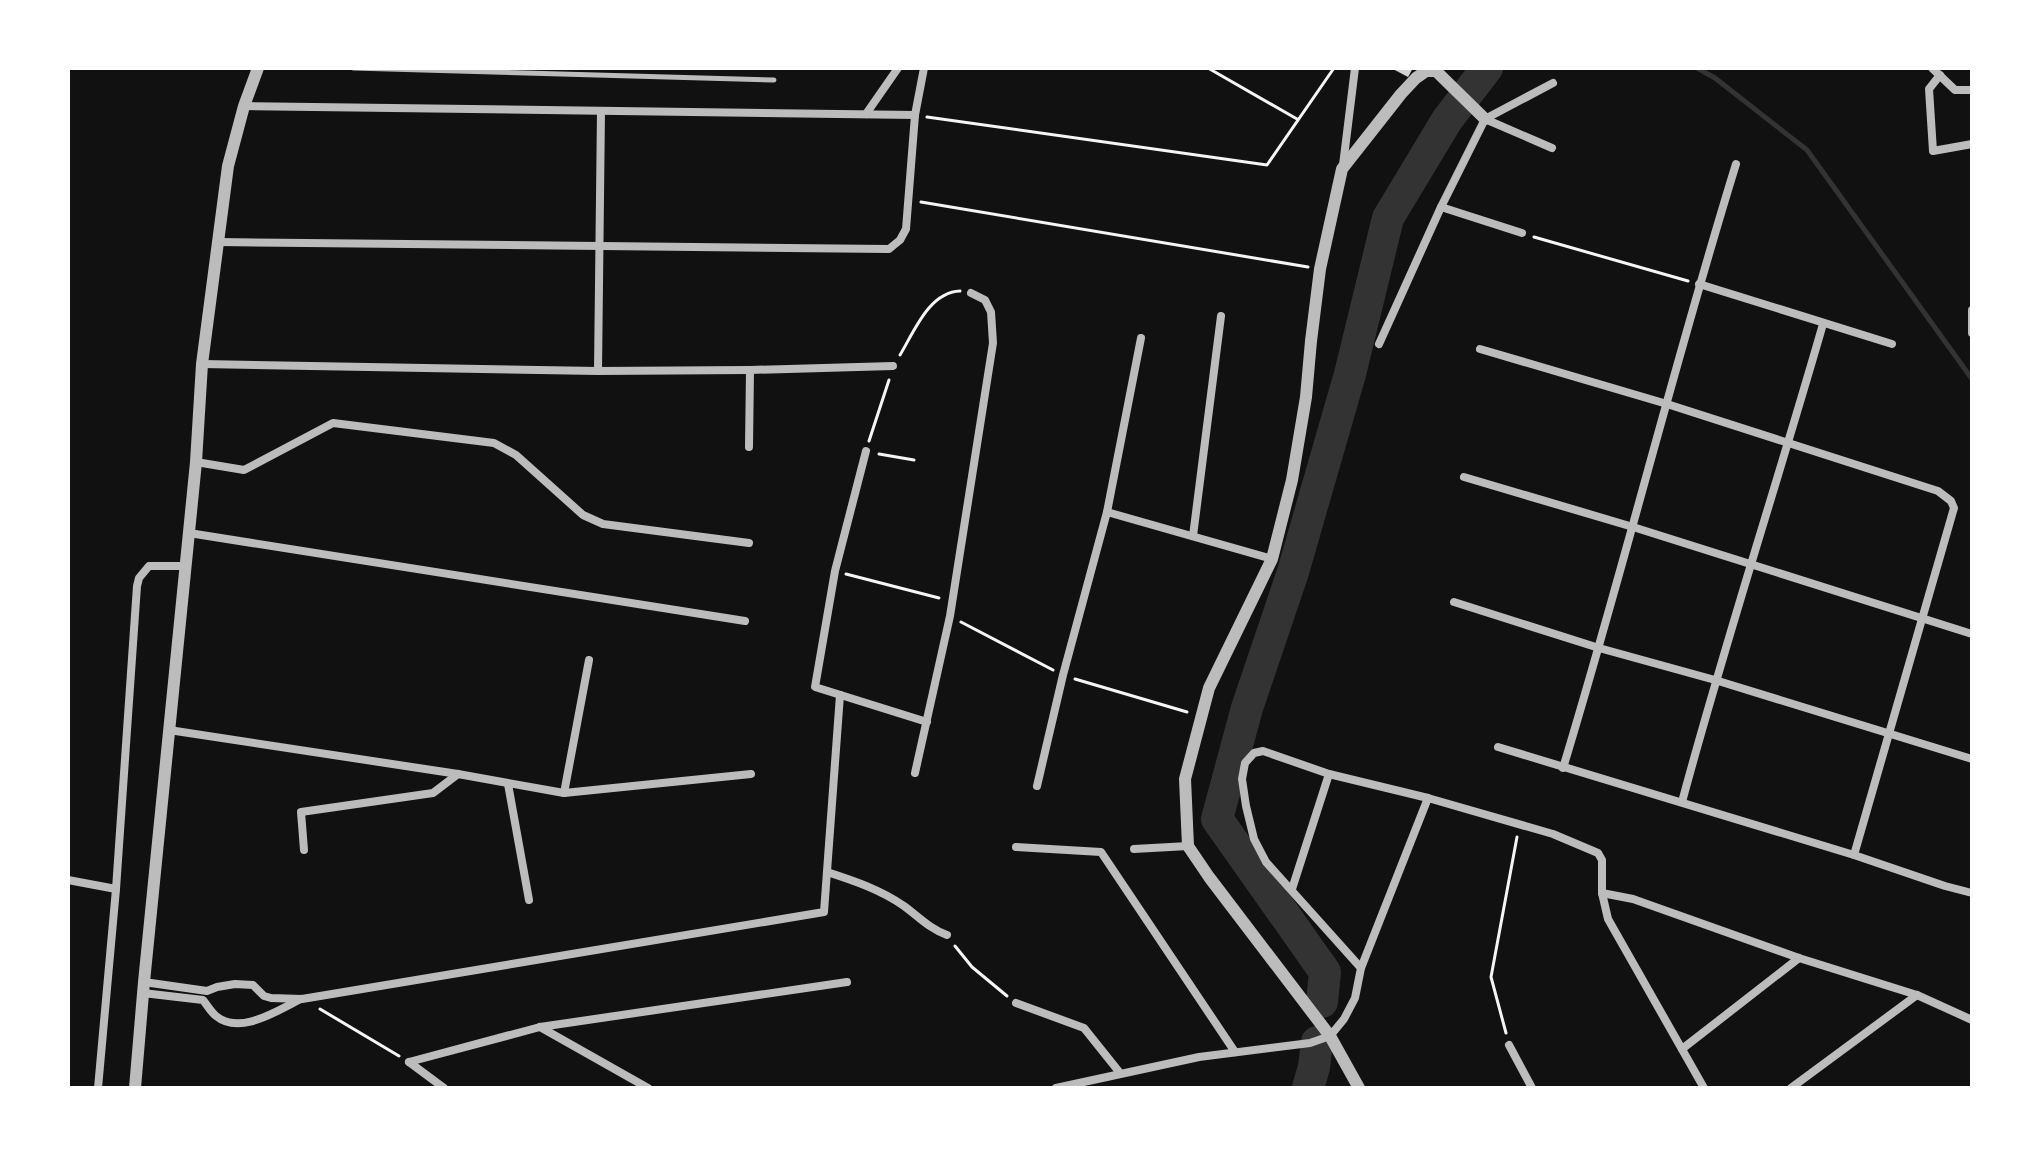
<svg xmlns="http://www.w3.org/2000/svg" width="2040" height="1156" font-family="'Nunito Sans',sans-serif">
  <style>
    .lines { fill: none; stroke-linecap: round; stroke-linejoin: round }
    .stream { stroke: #333; stroke-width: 5 }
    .river { stroke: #333; stroke-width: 32 }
    .building { fill: #d3d3d3 }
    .path { stroke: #f5f5f5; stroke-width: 3 }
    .service { stroke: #bcbcbc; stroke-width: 5 }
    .minor { stroke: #bcbcbc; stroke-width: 8 }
    .tertiary { stroke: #bcbcbc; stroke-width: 12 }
  </style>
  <rect width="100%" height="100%" fill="#111"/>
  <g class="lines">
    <polyline class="stream" points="1697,68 1715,78 1807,150 1972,379"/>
    <g class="river">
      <polyline points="1322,1002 1325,972 1217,819 1247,708 1293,572 1350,374 1388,218 1447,120 1487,68"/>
      <polyline points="1308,1088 1314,1067 1317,1042"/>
    </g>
  </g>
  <polygon class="building" points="1391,68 1413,68 1408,77"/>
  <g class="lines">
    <g class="path">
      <polyline points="1208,68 1297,119"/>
      <polyline points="927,117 1267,165 1334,68"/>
      <polyline points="921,202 1308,267"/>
      <polyline points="1534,237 1688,281"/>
      <path d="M 900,355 C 914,332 929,292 960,291"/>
      <polyline points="869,441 889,380"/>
      <polyline points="879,454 914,460"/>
      <polyline points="846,574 939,598"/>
      <polyline points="961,622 1053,670"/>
      <polyline points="1075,679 1187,712"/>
      <polyline points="955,946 972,967 1007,996"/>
      <polyline points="320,1009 399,1056"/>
      <polyline points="1506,1033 1491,977 1517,837"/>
    </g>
    <polyline class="service" points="353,68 774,80"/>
    <g class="minor">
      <polyline points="1932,68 1955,90 1972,90"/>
      <polyline points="1940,75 1929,89 1933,151 1972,144"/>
      <polyline points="244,106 915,115"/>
      <polyline points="866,114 898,68"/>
      <polyline points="1485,119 1552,148"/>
      <polyline points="1343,165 1355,68"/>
      <polyline points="1441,207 1522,233"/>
      <polyline points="217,242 889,249 900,240 906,229 915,115 924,68"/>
      <polyline points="1699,284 1892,344"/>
      <polyline points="1972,310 1972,333"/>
      <polyline points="1379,344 1441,207 1485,119 1553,83"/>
      <polyline points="1480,349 1667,404 1938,491 1951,501 1954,508 1854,855"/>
      <polyline points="202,364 598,371 750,370 893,366"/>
      <polyline points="598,371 601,111"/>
      <polyline points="749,447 750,370"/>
      <polyline points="866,451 835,571 815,687 927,722"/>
      <polyline points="196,462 244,470 333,423 494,443 516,455 583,515 603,524 749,543"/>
      <polyline points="1464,477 1633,527 1972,634"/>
      <polyline points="1107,512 1272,559"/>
      <polyline points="189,533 745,621"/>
      <polyline points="1193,536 1221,316"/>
      <polyline points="1454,602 1599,648 1715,680 1972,759"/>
      <polyline points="169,730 458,774 564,793 751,774"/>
      <polyline points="1498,747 1854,855 1945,886 1972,893"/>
      <path d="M 1563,768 C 1624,568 1674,364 1736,164"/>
      <polyline points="915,773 950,616 993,343 991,312 985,300 971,293"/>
      <polyline points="508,784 529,900"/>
      <polyline points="1037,786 1063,675 1107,512 1141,338"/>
      <polyline points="564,793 589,660"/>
      <path d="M 1682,802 C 1725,642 1777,484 1823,324"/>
      <polyline points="1016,847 1101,852 1235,1052"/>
      <polyline points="1134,849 1188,846"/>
      <polyline points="304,850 301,812 433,793 458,774"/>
      <path d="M 827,872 C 855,881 881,890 904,906 C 919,917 930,929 947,935"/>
      <polyline points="68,880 116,889"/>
      <polyline points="1292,889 1329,774"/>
      <polyline points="1602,893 1633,899 1799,958 1917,995 1972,1020"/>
      <polyline points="1361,968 1428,798"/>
      <polyline points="144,982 207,991 217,987 235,984 253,985 264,996 271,998 302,999 824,912 840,695"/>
      <path d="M 143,993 L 203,1000 C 207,1005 211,1012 216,1016 C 240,1036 278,1010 301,999"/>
      <polyline points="1016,1003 1084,1028 1120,1073"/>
      <polyline points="540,1027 648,1088"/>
      <polyline points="1509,1045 1532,1088"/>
      <polyline points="1682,1049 1799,958"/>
      <polyline points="409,1062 540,1027 847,982"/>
      <polyline points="409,1062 444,1088"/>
      <polyline points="98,1088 116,889 137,586 139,578 149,566 185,566"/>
      <polyline points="1056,1088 1199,1057 1310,1043 1330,1036 1344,1019 1355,998 1361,968 1266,862 1254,839 1246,806 1242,779 1245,763 1254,753 1263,751 1329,774 1428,798 1553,834 1598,853 1602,860 1602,893 1608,919 1704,1088"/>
      <polyline points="1791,1088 1917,995"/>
    </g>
    <g class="tertiary">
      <polyline points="135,1088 144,982 196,462 202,364 228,166 244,106 258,68"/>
      <polyline points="1359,1088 1330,1036 1209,877 1188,846 1185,779 1209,688 1272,559 1292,480 1306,397 1311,341 1320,269 1342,169 1401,94 1416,78 1426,71 1436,71 1485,119"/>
    </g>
  </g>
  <rect width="2040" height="1156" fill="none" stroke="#ffffff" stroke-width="140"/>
</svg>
